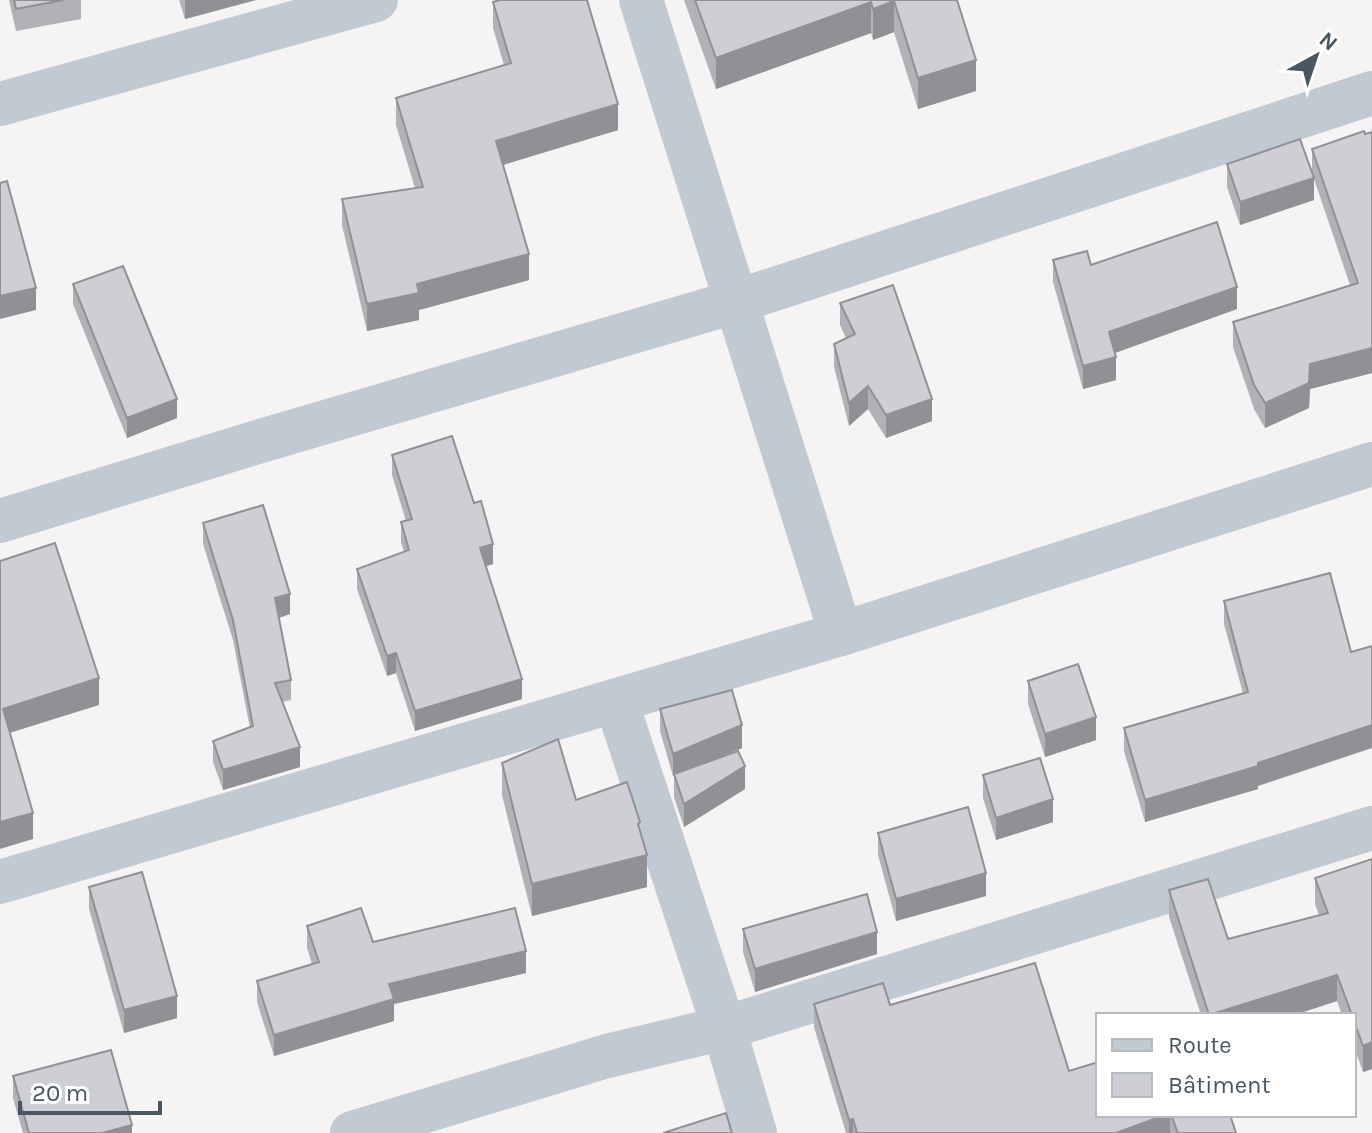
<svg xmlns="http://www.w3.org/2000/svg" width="1372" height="1133" font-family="Karla,sans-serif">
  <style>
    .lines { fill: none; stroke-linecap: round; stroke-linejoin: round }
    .minor { stroke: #c1cad2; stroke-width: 44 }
    .wall { fill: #b0b2b7 }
    .shaded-wall { fill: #909195 }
    .building { fill: #cdcfd5; stroke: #909195; stroke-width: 2 }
  </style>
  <rect width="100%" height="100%" fill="#f5f3f3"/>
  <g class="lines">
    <g class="minor">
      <polyline points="641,0 841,634"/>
      <polyline points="0,104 376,0"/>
      <polyline points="0,521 254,443 738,301 1372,93"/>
      <polyline points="616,701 724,1028 755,1133"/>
      <polyline points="0,882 841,634 1372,464"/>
      <polyline points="352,1133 607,1056 724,1028 1372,828"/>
    </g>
  </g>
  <g class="wall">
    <polygon points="9,0 81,0 81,19 16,31"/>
    <polygon points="179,0 256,0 185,19"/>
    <polygon points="684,0 957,0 976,91 918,109 894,32 873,40 871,33 716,89"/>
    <polygon points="493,2 618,130 503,165 529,280 419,310 419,320 367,331 342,225 342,199 415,188 396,125 396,98 504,65 493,28"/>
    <polygon points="1364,131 1372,373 1310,389 1309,408 1265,428 1254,409 1233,347 1233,322 1350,285 1314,179 1314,200 1240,225 1227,187 1227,164 1312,172 1312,149"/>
    <polygon points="1053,260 1091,265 1237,309 1115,353 1116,380 1083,389 1053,282"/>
    <polygon points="73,284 177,418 127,438 73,304"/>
    <polygon points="840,303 932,421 886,438 868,409 849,426 834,367 834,344 846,338 840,325"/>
    <polygon points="392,455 493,564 486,566 522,699 415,731 396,673 387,676 357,589 357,569 404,552 401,542 401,522 406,521 392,475"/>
    <polygon points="203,523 290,614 279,618 291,680 291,700 282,702 300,767 223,790 213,762 213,741 250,728 233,640 203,544"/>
    <polygon points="1330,573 1258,786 1258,789 1145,822 1124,751 1124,728 1243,693 1224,624 1224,601"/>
    <polygon points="1028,681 1096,740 1045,757 1028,704"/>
    <polygon points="660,709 742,748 709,761 745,789 684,827 674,797 674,776 673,776 660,731"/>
    <polygon points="502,763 640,832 647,887 532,916 502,795"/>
    <polygon points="983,775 1053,822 996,840 983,798"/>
    <polygon points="878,833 986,896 896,921 878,855"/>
    <polygon points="1372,859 1372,1069 1363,1072 1354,1047 1354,1015 1342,1015 1337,1001 1294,1015 1201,1015 1169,917 1169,890 1228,939 1319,915 1315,904 1315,878"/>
    <polygon points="89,887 177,1018 124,1033 89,909"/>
    <polygon points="307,926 373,942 526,973 394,1004 394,1021 274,1056 257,1002 257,981 312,964 307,948"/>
    <polygon points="743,929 877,954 755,992 743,952"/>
    <polygon points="814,1004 890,1005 1069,1071 1098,1115 1230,1115 1236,1133 846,1133 814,1027"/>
    <polygon points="13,1076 132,1133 23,1133 13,1098"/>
  </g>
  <g class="shaded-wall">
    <polygon points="185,0 256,0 185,19"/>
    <polygon points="894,1 894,32 873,40 873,9"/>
    <polygon points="871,2 871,33 716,89 716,58"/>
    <polygon points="976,60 976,91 918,109 918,78"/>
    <polygon points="618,104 618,130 496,167 496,141"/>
    <polygon points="1314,178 1314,200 1240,225 1240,202"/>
    <polygon points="529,254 529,280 419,310 419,320 367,331 367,304 417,284"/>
    <polygon points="1237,287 1237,309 1109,355 1109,332"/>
    <polygon points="36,288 36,310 0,319 0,296"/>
    <polygon points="1372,348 1372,373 1310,389 1309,408 1265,428 1265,403 1310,364"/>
    <polygon points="1116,357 1116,380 1083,389 1083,366"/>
    <polygon points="868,386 868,409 849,426 849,403"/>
    <polygon points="177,399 177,418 127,438 127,418"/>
    <polygon points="932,399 932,421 886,438 886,415"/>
    <polygon points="493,544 493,564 480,568 480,548"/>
    <polygon points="290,594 290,614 275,619 275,598"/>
    <polygon points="396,653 396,673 387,676 387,656"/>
    <polygon points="99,678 99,705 3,735 3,709"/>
    <polygon points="522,679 522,699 415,731 415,711"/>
    <polygon points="1096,717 1096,740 1045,757 1045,734"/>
    <polygon points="742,725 742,748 673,776 673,754"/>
    <polygon points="1372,725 1372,748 1258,786 1258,789 1145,822 1145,800"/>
    <polygon points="300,747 300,767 223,790 223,770"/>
    <polygon points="745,766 745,789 684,827 684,804"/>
    <polygon points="1053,799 1053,822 996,840 996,818"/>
    <polygon points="33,813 33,839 0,849 0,822"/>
    <polygon points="647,855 647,887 532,916 532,884"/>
    <polygon points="986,873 986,896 896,921 896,899"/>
    <polygon points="877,932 877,954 755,992 755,969"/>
    <polygon points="526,951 526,973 394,1004 394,1021 274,1056 274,1035 389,984"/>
    <polygon points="1337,975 1337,1001 1294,1015 1210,1015"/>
    <polygon points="177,996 177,1018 124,1033 124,1010"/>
    <polygon points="1372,1042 1372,1069 1363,1072 1363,1046"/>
    <polygon points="1165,1115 1170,1115 1170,1133 1116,1133"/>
    <polygon points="853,1119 853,1133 849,1133 849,1120"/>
    <polygon points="132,1125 132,1133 102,1133"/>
  </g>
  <g class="building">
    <polygon points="14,0 63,0 16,9"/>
    <polygon points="500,0 587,0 618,104 496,141 529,254 417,284 419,293 367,304 342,199 423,187 396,98 511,63 493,2"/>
    <polygon points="695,0 957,0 976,60 918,78 894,1 873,9 871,2 716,58"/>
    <polygon points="1364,131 1365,134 1372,132 1372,348 1310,364 1309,383 1265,403 1254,385 1233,322 1358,283 1312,149"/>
    <polygon points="1300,139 1314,178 1240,202 1227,164"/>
    <polygon points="7,181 36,288 0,296 0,183"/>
    <polygon points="1217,222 1237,287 1109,332 1116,357 1083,366 1053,260 1087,251 1091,265"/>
    <polygon points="123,266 177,399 127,418 73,284"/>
    <polygon points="893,285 932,399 886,415 868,386 849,403 834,344 855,334 840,303"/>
    <polygon points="452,436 474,503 481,501 493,544 480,548 522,679 415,711 396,653 387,656 357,569 409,550 401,522 412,519 392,455"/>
    <polygon points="263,505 290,594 275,598 291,680 275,683 300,747 223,770 213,741 253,726 233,620 203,523"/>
    <polygon points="55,543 99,678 3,709 33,813 0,822 0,561"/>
    <polygon points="1330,573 1351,652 1372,646 1372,725 1258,763 1258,766 1145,800 1124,728 1248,692 1224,601"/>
    <polygon points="1078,664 1096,717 1045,734 1028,681"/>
    <polygon points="732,690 742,725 673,754 660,709"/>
    <polygon points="558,739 576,800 627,782 640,822 638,824 647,855 532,884 502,763"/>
    <polygon points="738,751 745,766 684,804 674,774"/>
    <polygon points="1040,758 1053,799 996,818 983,775"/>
    <polygon points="968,807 986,873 896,899 878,833"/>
    <polygon points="1372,859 1372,1042 1363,1046 1354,1021 1354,1015 1352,1015 1337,975 1209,1015 1169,890 1208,879 1228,939 1328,913 1315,878"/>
    <polygon points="142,872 177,996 124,1010 89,887"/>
    <polygon points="867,894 877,932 755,969 743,929"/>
    <polygon points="361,908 373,942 515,908 526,951 389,984 394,999 274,1035 257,981 319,962 307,926"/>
    <polygon points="1035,963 1069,1071 1098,1062 1098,1115 1165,1115 1116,1133 857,1133 853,1119 849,1120 814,1004 883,983 890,1005"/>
    <polygon points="111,1050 132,1125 102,1133 29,1133 13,1076"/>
    <polygon points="726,1113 732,1133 663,1133"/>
    <polygon points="1171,1115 1230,1115 1236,1133 1178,1133"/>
  </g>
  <rect x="1096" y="1013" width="260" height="104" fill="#ffffff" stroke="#b7bbc0" stroke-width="2"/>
  <rect x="1112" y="1039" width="40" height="12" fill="#c1cad2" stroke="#b7bbc0" stroke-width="2"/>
  <text x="1168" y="1053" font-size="24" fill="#4a5661">Route</text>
  <rect x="1112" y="1073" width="40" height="24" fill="#cdcfd5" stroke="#b7bbc0" stroke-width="2"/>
  <text x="1168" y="1093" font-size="24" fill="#4a5661">Bâtiment</text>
  <g transform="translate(1316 56) rotate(40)" stroke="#ffffff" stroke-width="6" paint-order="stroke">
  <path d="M0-6L14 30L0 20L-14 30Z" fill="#4a5661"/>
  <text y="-12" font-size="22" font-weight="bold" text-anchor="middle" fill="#4a5661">N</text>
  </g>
  <path d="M20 1101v12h140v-12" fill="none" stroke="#4a5661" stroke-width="4"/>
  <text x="32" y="1101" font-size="24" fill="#4a5661" stroke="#ffffff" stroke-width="6" paint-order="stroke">20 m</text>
</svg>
